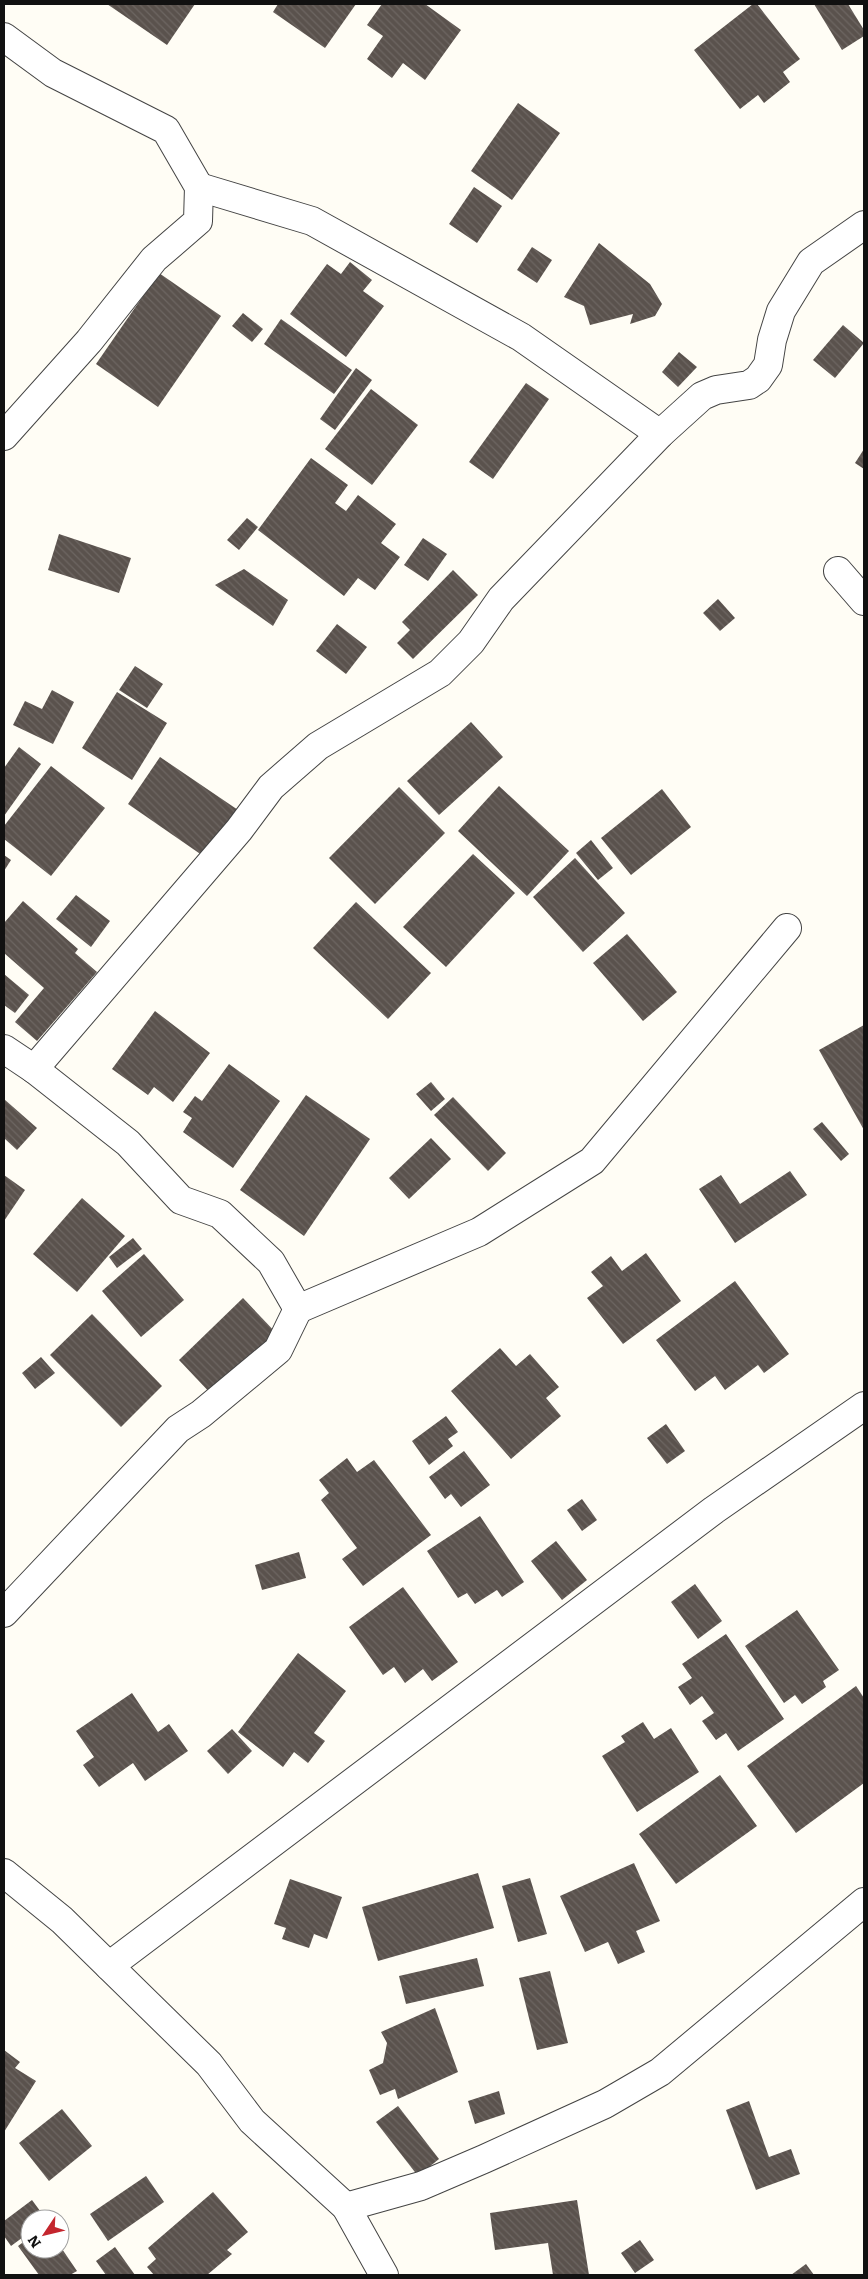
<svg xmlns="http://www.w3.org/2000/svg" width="868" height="2279" font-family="Literata,serif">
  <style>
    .building { fill: url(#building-back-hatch) }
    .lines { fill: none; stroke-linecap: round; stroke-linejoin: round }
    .street-casing { stroke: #444; stroke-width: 30 }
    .street { stroke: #fff; stroke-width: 28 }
  </style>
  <defs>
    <pattern id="building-back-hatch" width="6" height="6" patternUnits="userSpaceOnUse" patternTransform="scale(1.25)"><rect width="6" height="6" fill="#5a524d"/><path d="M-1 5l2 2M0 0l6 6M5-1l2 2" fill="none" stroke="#6d6662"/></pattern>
  </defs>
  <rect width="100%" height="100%" fill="#fffdf5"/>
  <g class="building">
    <polygon points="107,4 195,4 167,45"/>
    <polygon points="278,4 356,4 325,48 273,12"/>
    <polygon points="382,4 425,4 461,30 425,80 403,63 392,78 367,59 383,36 367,25"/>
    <polygon points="753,4 757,4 800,59 783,72 790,82 764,103 758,95 740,109 694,50"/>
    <polygon points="814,4 848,4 864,30 864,36 842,50"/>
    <polygon points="518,103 560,133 512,200 471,171"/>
    <polygon points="474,187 502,206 477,243 449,224"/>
    <polygon points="599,243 650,284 662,304 655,316 630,324 633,314 590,325 584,306 564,297"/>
    <polygon points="532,247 552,260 537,283 517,270"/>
    <polygon points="350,262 372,280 363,291 384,306 346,357 290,314 327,264 341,274"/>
    <polygon points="159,273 221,316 158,407 96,364"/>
    <polygon points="243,313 263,329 252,342 232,326"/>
    <polygon points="281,319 352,370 334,394 264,344"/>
    <polygon points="843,325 864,343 835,378 813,360"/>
    <polygon points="679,352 697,367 678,387 662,372"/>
    <polygon points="356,368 372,380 335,430 320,419"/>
    <polygon points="526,383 549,399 493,479 469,462"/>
    <polygon points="371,389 418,425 372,485 325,449"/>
    <polygon points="864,449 864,469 855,463"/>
    <polygon points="311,458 348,485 335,503 346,511 358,495 396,524 381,543 400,557 375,590 358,578 344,596 258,530"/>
    <polygon points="247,518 258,527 239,550 227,540"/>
    <polygon points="59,534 131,558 119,593 48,570"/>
    <polygon points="423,538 447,554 428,581 404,565"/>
    <polygon points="244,569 288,600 273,626 215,585"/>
    <polygon points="453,570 478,595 413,659 397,643 410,630 402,622"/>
    <polygon points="718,599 735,618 720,631 703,613"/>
    <polygon points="337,624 367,647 346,674 316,651"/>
    <polygon points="135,666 163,684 147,708 119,690"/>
    <polygon points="52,690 74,702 53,744 13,725 25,701 42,709"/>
    <polygon points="117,692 167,723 132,780 82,748"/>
    <polygon points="471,722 503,757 439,815 407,781"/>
    <polygon points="19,747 41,764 4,816 4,768"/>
    <polygon points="160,757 241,812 209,860 128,804"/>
    <polygon points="51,766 105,808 51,876 4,839 4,826"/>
    <polygon points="499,786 569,851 527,896 458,831"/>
    <polygon points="399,787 445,833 375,904 329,858"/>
    <polygon points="662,789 691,827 631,875 601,838"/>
    <polygon points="591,840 613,868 598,880 576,853"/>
    <polygon points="473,854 515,893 446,967 403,927"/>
    <polygon points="4,855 11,860 4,871"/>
    <polygon points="575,858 625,913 583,952 533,897"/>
    <polygon points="76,895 110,921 91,947 56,919"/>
    <polygon points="23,901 78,949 75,953 97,972 37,1041 15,1022 44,988 4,953 4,923"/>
    <polygon points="356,902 431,973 388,1019 313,948"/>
    <polygon points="627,934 677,992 643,1021 593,963"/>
    <polygon points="4,974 29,995 15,1013 4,1005"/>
    <polygon points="155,1011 210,1053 173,1102 154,1087 148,1095 112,1069"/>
    <polygon points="864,1025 864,1130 819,1050"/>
    <polygon points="229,1064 280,1101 233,1168 183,1132 192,1118 183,1112 195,1096 202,1101"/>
    <polygon points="431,1082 445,1099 431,1111 416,1094"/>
    <polygon points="306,1095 370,1139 304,1236 240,1190"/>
    <polygon points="453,1097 506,1153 488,1171 434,1115"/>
    <polygon points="4,1099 37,1128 17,1150 4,1138"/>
    <polygon points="822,1122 849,1154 841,1161 813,1129"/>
    <polygon points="431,1138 451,1159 409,1199 389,1178"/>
    <polygon points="790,1171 807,1195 735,1243 699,1189 721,1175 740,1204"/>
    <polygon points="4,1175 25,1190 4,1221"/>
    <polygon points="82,1198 125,1236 77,1292 33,1254"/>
    <polygon points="133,1238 142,1249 117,1268 109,1257"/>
    <polygon points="646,1253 681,1301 623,1344 587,1298 603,1286 591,1272 611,1256 622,1271"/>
    <polygon points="144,1254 184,1300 141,1337 102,1291"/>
    <polygon points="735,1281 789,1354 764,1373 758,1365 725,1390 715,1376 695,1391 656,1340"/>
    <polygon points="243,1298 278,1335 214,1397 179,1360"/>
    <polygon points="92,1314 162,1386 121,1427 50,1355"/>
    <polygon points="500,1348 516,1366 530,1354 559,1387 546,1398 561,1416 511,1459 451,1391"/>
    <polygon points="41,1357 55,1373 35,1389 22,1373"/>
    <polygon points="446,1416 458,1432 448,1439 453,1446 429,1465 412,1441"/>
    <polygon points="666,1424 685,1451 667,1464 647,1438"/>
    <polygon points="464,1451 490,1485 461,1507 451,1494 445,1499 429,1477"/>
    <polygon points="347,1458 357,1472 374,1460 431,1535 363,1586 342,1559 357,1548 321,1500 329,1493 319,1480"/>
    <polygon points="582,1499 597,1520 582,1531 567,1510"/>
    <polygon points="480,1516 524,1582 502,1597 497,1590 475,1604 467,1593 458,1598 427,1551"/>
    <polygon points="556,1541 587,1580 562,1600 531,1561"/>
    <polygon points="299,1552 306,1578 262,1590 255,1565"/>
    <polygon points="695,1584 722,1621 698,1639 671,1602"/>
    <polygon points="403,1587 458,1662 432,1681 423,1669 405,1683 394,1667 383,1675 349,1627"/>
    <polygon points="797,1610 839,1670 823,1681 826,1687 802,1704 795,1695 784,1703 745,1646"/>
    <polygon points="726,1634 784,1719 738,1751 726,1733 716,1740 702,1721 714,1713 702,1696 690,1705 678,1687 692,1678 682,1664"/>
    <polygon points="298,1653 346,1691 314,1733 325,1741 308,1763 294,1752 283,1767 238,1732"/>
    <polygon points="856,1686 864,1698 864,1783 796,1833 747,1766"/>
    <polygon points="132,1693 158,1732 169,1724 188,1751 145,1781 133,1763 99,1787 83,1765 94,1757 76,1731"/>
    <polygon points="643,1722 654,1739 671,1728 699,1772 637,1812 602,1756 625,1742 621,1736"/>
    <polygon points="232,1729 252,1751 228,1774 207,1751"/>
    <polygon points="720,1775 757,1826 676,1884 639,1834"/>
    <polygon points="634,1863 660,1921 636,1931 645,1952 618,1964 608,1942 585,1952 560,1896"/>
    <polygon points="478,1873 494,1928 378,1961 362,1907"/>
    <polygon points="530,1878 547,1934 518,1942 502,1886"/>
    <polygon points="290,1879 342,1897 327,1939 314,1934 309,1948 282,1939 286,1928 274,1924"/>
    <polygon points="477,1958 484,1986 406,2004 399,1976"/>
    <polygon points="550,1971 568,2043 537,2050 519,1978"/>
    <polygon points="435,2008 458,2072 398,2099 395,2089 380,2095 369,2070 383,2063 387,2043 381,2032"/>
    <polygon points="4,2050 20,2062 15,2068 36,2081 4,2132"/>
    <polygon points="499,2091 505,2114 475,2124 468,2101"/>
    <polygon points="749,2101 769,2157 791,2149 800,2174 756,2190 726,2110"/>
    <polygon points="398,2106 439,2159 418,2176 376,2122"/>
    <polygon points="62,2109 92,2146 49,2181 19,2143"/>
    <polygon points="146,2176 164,2202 108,2241 90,2214"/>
    <polygon points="213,2192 248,2232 227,2250 232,2254 207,2275 154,2275 147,2267 156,2259 148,2248"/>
    <polygon points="32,2200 46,2219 30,2219 30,2232 11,2246 4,2236 4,2221"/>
    <polygon points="577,2200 589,2275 553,2275 548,2243 495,2250 490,2213"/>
    <polygon points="30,2237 30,2249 60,2249 60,2246 77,2271 70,2275 39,2275 18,2246"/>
    <polygon points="640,2240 654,2260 635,2273 621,2253"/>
    <polygon points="115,2247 135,2275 106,2275 96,2261"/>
    <polygon points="806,2264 814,2275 791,2275"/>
  </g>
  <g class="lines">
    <g class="street-casing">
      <g id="street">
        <polyline points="4,37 53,73 166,130 199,187 198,221 154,259 89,341 4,436"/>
        <polyline points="199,187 312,221 521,337 660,434"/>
        <polyline points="838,571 864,601"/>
        <polyline points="4,1049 34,1069 128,1143 181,1200 220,1214 271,1262 298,1309 278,1350 201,1414 178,1429 4,1613"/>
        <polyline points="34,1069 239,830 271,787 318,746 440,673 471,642 501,599 660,434 702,396 716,390 749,385 758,379 768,365 772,340 781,311 811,262 864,225"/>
        <polyline points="298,1309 479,1232 592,1161 787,928"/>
        <polyline points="4,1873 62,1920 209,2064 252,2121 346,2207 384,2275"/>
        <polyline points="109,1966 714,1510 864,1406"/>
        <polyline points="346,2207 421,2186 484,2159 605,2104 660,2072 864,1902"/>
      </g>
    </g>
    <use href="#street" class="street"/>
  </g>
  <rect width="868" height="2279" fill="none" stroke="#111111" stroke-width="10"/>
  <g transform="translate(45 2234) rotate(235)"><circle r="24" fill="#ffffff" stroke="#a0a0a0"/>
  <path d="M0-4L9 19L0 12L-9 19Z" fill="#c4262e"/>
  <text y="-8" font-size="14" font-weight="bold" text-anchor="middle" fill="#111111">N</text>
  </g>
</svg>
